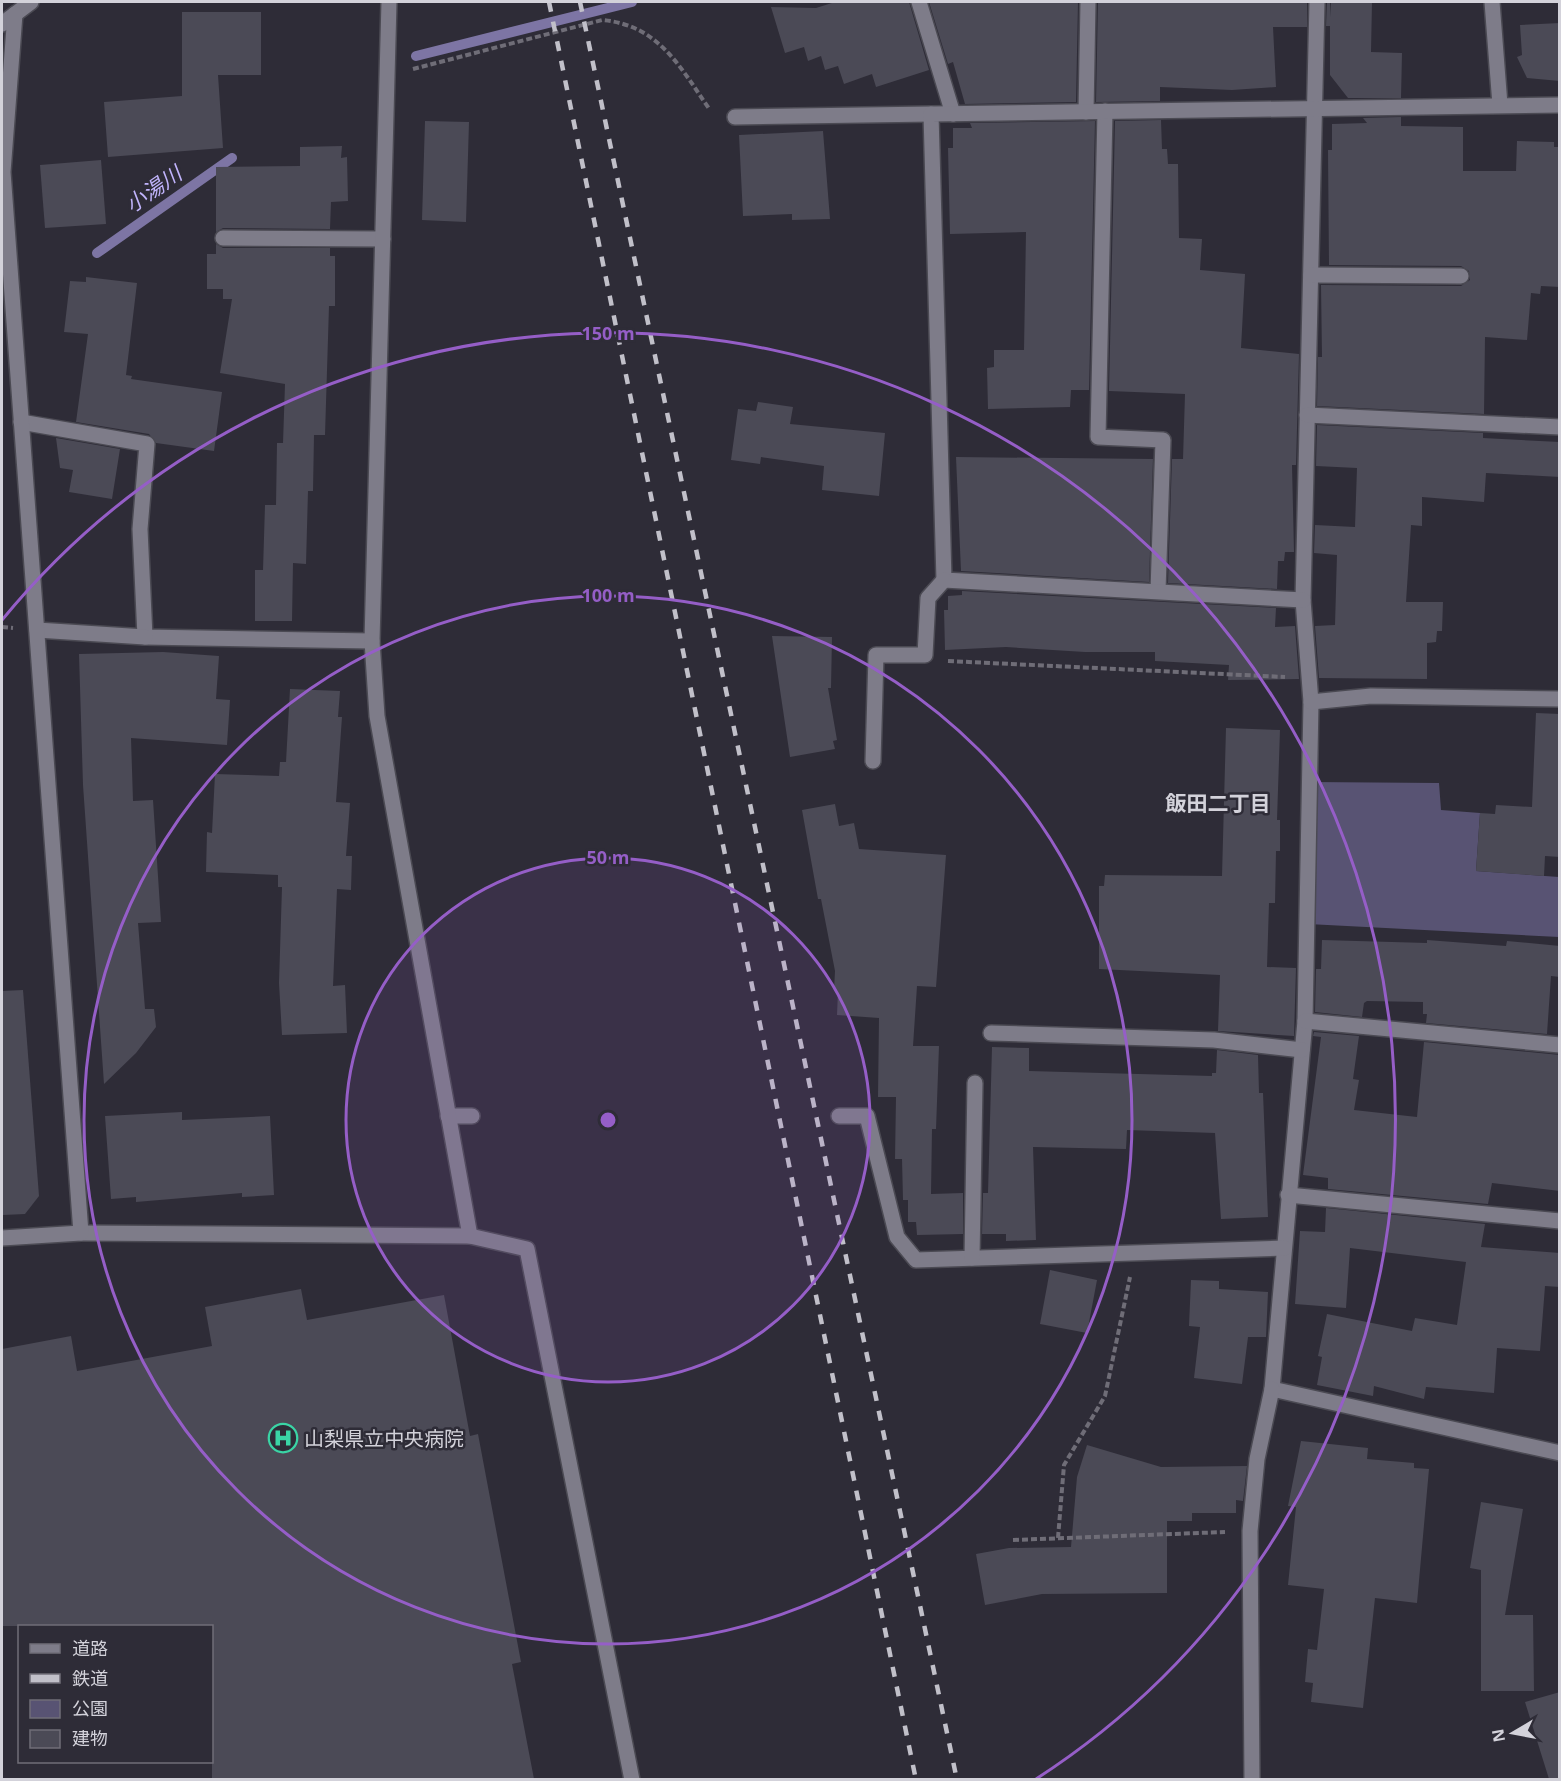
<svg xmlns="http://www.w3.org/2000/svg" width="1561" height="1781" font-family="'Open Sans','Noto Sans JP',sans-serif">
  <style>
    .green { fill: #585373 }
    .lines { fill: none; stroke-linecap: round; stroke-linejoin: round }
    .stream { stroke: #7d75a4; stroke-width: 10 }
    .building { fill: #4b4a56 }
    .lane-casing { stroke: #4b4a53; stroke-width: 18 }
    .street-casing { stroke: #4b4a53; stroke-width: 18 }
    .secondary-casing { stroke: #4b4a53; stroke-width: 18 }
    .path { stroke: #6f6d77; stroke-width: 4; stroke-dasharray: 6 3; stroke-linecap: butt }
    .lane { stroke: #7e7c89; stroke-width: 15 }
    .street { stroke: #7e7c89; stroke-width: 15 }
    .secondary { stroke: #7e7c89; stroke-width: 15 }
    .rail { stroke: #c1c0c9; stroke-width: 4.5; stroke-dasharray: 10 10; stroke-linecap: butt }
    .ring { fill: none; stroke: #955ec7; stroke-width: 3 }
    .labels { text-anchor: middle; dominant-baseline: central; stroke-width: 5; stroke-linejoin: round; paint-order: stroke }
    .poi-label { font-size: 20px; fill: #d3d2da; stroke: #2e2c37; text-anchor: start }
    .water-label { font-size: 21px; font-style: italic; fill: #c1b4fc; stroke: #2e2c37 }
    .neighbourhood-label { font-size: 21px; font-weight: bold; fill: #d3d2da; stroke: #2e2c37 }
    .centre { fill: #955ec7; stroke: #2e2c37; stroke-width: 3 }
    .ring-label { font-size: 18px; text-anchor: middle; font-weight: bold; fill: #955ec7; stroke: #2e2c37; stroke-width: 5; stroke-linejoin: round; paint-order: stroke }
  </style>
  <rect width="100%" height="100%" fill="#2e2c37"/>
  <polygon class="green" points="1310,782 1439,783 1441,810 1480,813 1476,871 1559,877 1559,937 1308,924"/>
  <g class="lines">
    <g class="stream">
      <polyline points="416,56 632,2"/>
      <polyline points="97,253 232,158"/>
    </g>
  </g>
  <g class="building">
    <polygon points="835,2 909,2 929,70 876,87 872,74 844,84 838,66 825,70 821,56 808,61 804,47 785,53 771,7 816,8"/>
    <polygon points="929,2 1078,2 1076,102 965,104 953,62 948,64"/>
    <polygon points="1098,2 1307,2 1307,27 1273,27 1276,87 1232,90 1160,87 1160,101 1096,102"/>
    <polygon points="1327,2 1330,2 1330,17 1331,2 1372,2 1371,52 1402,53 1401,98 1348,98 1330,75 1330,26 1326,26"/>
    <polygon points="182,12 261,12 261,75 218,75 223,148 108,157 104,102 182,96"/>
    <polygon points="1560,23 1560,81 1527,78 1517,57 1522,55 1520,25"/>
    <polygon points="1401,117 1401,126 1463,127 1463,171 1516,171 1517,141 1554,142 1554,147 1560,147 1560,287 1541,286 1540,294 1531,293 1527,340 1485,337 1484,414 1317,406 1318,357 1322,357 1321,285 1461,286 1470,280 1469,271 1461,266 1329,265 1328,150 1332,150 1332,124 1367,123 1363,118"/>
    <polygon points="1161,120 1162,149 1167,149 1168,164 1178,164 1179,238 1202,239 1200,270 1245,274 1241,348 1299,354 1296,465 1292,465 1294,552 1285,552 1284,561 1278,561 1277,589 1168,583 1172,459 1183,459 1185,394 1109,391 1115,121"/>
    <polygon points="425,121 469,122 466,222 422,220"/>
    <polygon points="1095,121 1089,390 1071,390 1070,407 988,409 987,368 994,367 994,350 1024,350 1026,232 950,234 948,148 953,148 953,128 972,128 970,123"/>
    <polygon points="823,131 830,219 792,220 792,214 743,216 739,135"/>
    <polygon points="342,146 341,158 347,157 348,201 331,202 330,229 223,228 216,232 216,167 300,166 300,147"/>
    <polygon points="101,160 106,224 45,228 40,165"/>
    <polygon points="216,244 223,248 330,248 330,256 335,256 335,306 329,306 325,435 314,435 313,491 308,491 306,564 293,563 292,621 255,621 255,570 263,570 265,505 276,505 277,443 283,443 285,384 220,373 232,299 223,299 223,289 207,289 207,254 216,254"/>
    <polygon points="86,277 137,283 126,375 132,376 131,379 222,392 214,451 156,443 149,434 76,422 88,334 64,332 70,281 86,282"/>
    <polygon points="758,402 793,407 790,424 885,433 879,496 822,490 824,466 761,457 760,464 731,460 738,409 756,411"/>
    <polygon points="1317,425 1483,433 1483,438 1560,442 1560,477 1486,473 1484,502 1422,497 1422,526 1411,525 1406,602 1443,602 1442,631 1437,631 1436,642 1427,643 1427,679 1319,678 1315,626 1335,625 1337,555 1314,553 1315,525 1355,527 1357,468 1316,466"/>
    <polygon points="56,438 120,449 112,499 69,492 73,470 60,468"/>
    <polygon points="956,457 1153,459 1149,582 961,571"/>
    <polygon points="962,591 1276,608 1275,627 1295,626 1299,679 1228,680 1229,665 1155,661 1155,652 1085,652 1006,647 945,650 944,610 948,610 948,596 962,595"/>
    <polygon points="772,636 832,637 831,688 828,688 837,740 833,741 835,749 790,757"/>
    <polygon points="163,652 219,656 216,699 230,700 227,745 131,738 133,801 153,800 161,922 138,923 145,1009 154,1009 156,1027 136,1053 104,1084 83,785 79,654"/>
    <polygon points="290,689 340,691 338,717 342,717 336,802 350,803 346,856 352,856 351,890 337,889 333,986 345,985 347,1033 282,1035 279,983 282,887 278,887 278,875 206,872 207,832 212,833 215,774 279,776 280,762 286,762"/>
    <polygon points="1536,713 1560,714 1560,857 1545,856 1544,876 1476,871 1480,813 1495,814 1496,805 1532,807"/>
    <polygon points="1226,728 1280,730 1277,820 1280,820 1280,851 1276,851 1275,903 1269,903 1267,967 1296,968 1294,1036 1218,1031 1220,975 1099,969 1099,886 1104,886 1105,875 1222,876"/>
    <polygon points="835,804 839,826 854,823 859,849 946,855 936,987 917,986 913,1046 939,1046 936,1129 932,1129 931,1194 963,1193 963,1234 917,1235 916,1222 908,1222 908,1200 903,1200 902,1159 895,1159 896,1097 878,1097 879,1018 837,1015 838,991 834,990 835,971 821,899 818,899 802,810"/>
    <polygon points="1322,940 1427,943 1427,940 1506,946 1507,941 1560,946 1560,977 1551,976 1547,1034 1426,1023 1427,1014 1423,1014 1423,1002 1367,1001 1364,1003 1362,1017 1315,1012 1316,969 1321,969"/>
    <polygon points="23,990 39,1196 25,1214 3,1215 2,991"/>
    <polygon points="1314,1032 1359,1036 1353,1079 1359,1080 1354,1110 1417,1117 1424,1042 1560,1055 1560,1191 1492,1183 1488,1204 1328,1189 1328,1178 1303,1175 1321,1037 1313,1036"/>
    <polygon points="992,1047 1029,1048 1029,1071 1212,1076 1212,1073 1216,1073 1217,1050 1258,1055 1259,1093 1263,1093 1268,1217 1221,1219 1215,1133 1127,1130 1126,1149 1033,1147 1036,1240 1006,1241 1006,1234 982,1234 983,1193 988,1193"/>
    <polygon points="182,1112 182,1120 270,1116 274,1195 242,1197 242,1193 136,1202 136,1197 111,1199 105,1116"/>
    <polygon points="1326,1208 1485,1224 1481,1247 1560,1253 1560,1287 1545,1286 1540,1351 1497,1348 1494,1393 1426,1387 1424,1399 1374,1386 1373,1396 1317,1385 1322,1357 1318,1356 1327,1314 1412,1331 1415,1318 1457,1325 1466,1262 1350,1248 1346,1308 1295,1304 1300,1231 1325,1232"/>
    <polygon points="1050,1270 1097,1280 1087,1333 1040,1324"/>
    <polygon points="1191,1280 1219,1281 1219,1289 1268,1292 1266,1337 1248,1337 1242,1384 1194,1378 1200,1327 1189,1326"/>
    <polygon points="301,1289 307,1320 444,1295 470,1436 478,1434 521,1662 512,1664 534,1779 212,1779 212,1626 2,1626 2,1349 71,1336 77,1371 212,1346 205,1307"/>
    <polygon points="1301,1441 1368,1448 1367,1459 1414,1463 1414,1468 1429,1469 1417,1603 1375,1598 1363,1708 1311,1702 1313,1683 1305,1682 1308,1649 1317,1650 1324,1589 1288,1585 1296,1507 1288,1506"/>
    <polygon points="1087,1445 1161,1467 1247,1466 1243,1501 1236,1500 1236,1513 1192,1513 1192,1521 1167,1521 1167,1593 1042,1594 985,1605 976,1554 1009,1548 1071,1547 1077,1477"/>
    <polygon points="1481,1502 1523,1509 1505,1615 1533,1615 1534,1691 1481,1691 1481,1570 1470,1568"/>
    <polygon points="1560,1692 1560,1779 1549,1779 1525,1702"/>
  </g>
  <g class="lines">
    <g class="lane-casing">
      <g id="lane">
        <polyline points="919,2 953,114"/>
        <polyline points="1317,2 1303,600 1311,702 1305,1021 1272,1389 1560,1453"/>
        <polyline points="1492,2 1500,105"/>
        <polyline points="1105,111 1098,437 1163,440 1158,591"/>
        <polyline points="1086,112 1088,2"/>
        <polyline points="735,117 931,114"/>
        <polyline points="223,238 383,239"/>
        <polyline points="1311,275 1461,276"/>
        <polyline points="1307,415 1560,427"/>
        <polyline points="21,422 147,444 140,529 145,637 372,641"/>
        <polyline points="1303,600 944,580 931,114 1560,105"/>
        <polyline points="37,630 145,637"/>
        <polyline points="1311,702 1371,696 1560,699"/>
        <polyline points="873,761 876,655 925,655 928,598 944,580"/>
        <polyline points="1305,1021 1560,1045"/>
        <polyline points="991,1033 1214,1040 1302,1050"/>
        <polyline points="448,1116 472,1116"/>
        <polyline points="839,1116 867,1116 897,1237 916,1260 1284,1248"/>
        <polyline points="1288,1195 1560,1221"/>
        <polyline points="972,1258 975,1083"/>
        <polyline points="1252,1780 1250,1531 1257,1459 1272,1389"/>
      </g>
    </g>
    <g class="street-casing">
      <g id="street">
        <polyline points="389,2 372,641 377,716 470,1236"/>
        <polyline points="81,1233 470,1236 527,1249 632,1780"/>
      </g>
    </g>
    <g class="secondary-casing">
      <g id="secondary">
        <polyline points="2,24 31,2"/>
        <polyline points="2,1238 81,1233 3,172 15,14"/>
      </g>
    </g>
    <g class="path">
      <path d="M 413,69 L 602,20 C 659,25 680,67 710,110"/>
      <polyline points="2,627 13,628"/>
      <polyline points="948,661 1285,677"/>
      <polyline points="1058,1538 1064,1465 1105,1396 1130,1277"/>
      <polyline points="1013,1540 1225,1532"/>
    </g>
    <use href="#lane" class="lane"/>
    <use href="#street" class="street"/>
    <use href="#secondary" class="secondary"/>
    <g class="rail">
      <polyline points="549,2 916,1780"/>
      <polyline points="580,2 957,1780"/>
    </g>
  </g>
  <circle cx="608" cy="1120" r="262" fill="#955ec7" fill-opacity=".12"/>
  <g class="ring">
    <circle cx="608" cy="1120" r="262"/>
    <circle cx="608" cy="1120" r="524"/>
    <path d="M2 620A786 786 0 1 1 1036 1779"/>
  </g>
  <defs>
    <g id="hospital-ring" transform="scale(1.5)"><circle r="9.5" fill="#2e2c37" stroke="#3ad4a5" stroke-width="1.5"/><path d="M-5-5h3v3.5h4V-5h3V5h-3V1.5h-4V5h-3Z" fill="#3ad4a5"/></g>
  </defs>
  <g fill-rule="evenodd">
    <use href="#hospital-ring" x="283" y="1438"/>
  </g>
  <g class="labels">
    <g class="poi-label">
      <text x="304" y="1438">山梨県立中央病院</text>
    </g>
    <g class="water-label">
      <text transform="translate(153 189) rotate(-35)">小湯川</text>
    </g>
    <g class="neighbourhood-label">
      <text x="1218" y="803">飯田二丁目</text>
    </g>
  </g>
  <circle cx="608" cy="1120" r="9" class="centre"/>
  <g class="ring-label">
    <text x="608" y="340">150 m</text>
    <text x="608" y="602">100 m</text>
    <text x="608" y="864">50 m</text>
  </g>
  <rect width="1561" height="1781" fill="none" stroke="#d3d2da" stroke-width="6"/>
  <rect x="18" y="1625" width="195" height="138" fill="#2e2c37" stroke="#706e78" stroke-width="1.5"/>
  <rect x="30" y="1644" width="30" height="9" fill="#7e7c89" stroke="#706e78" stroke-width="1.5"/>
  <text x="72" y="1655" font-size="18" fill="#d3d2da">道路</text>
  <rect x="30" y="1674" width="30" height="9" fill="#c1c0c9" stroke="#706e78" stroke-width="1.5"/>
  <text x="72" y="1685" font-size="18" fill="#d3d2da">鉄道</text>
  <rect x="30" y="1700" width="30" height="18" fill="#585373" stroke="#706e78" stroke-width="1.5"/>
  <text x="72" y="1715" font-size="18" fill="#d3d2da">公園</text>
  <rect x="30" y="1730" width="30" height="18" fill="#4b4a56" stroke="#706e78" stroke-width="1.5"/>
  <text x="72" y="1745" font-size="18" fill="#d3d2da">建物</text>
  <g transform="translate(1513 1733) rotate(260)" stroke="#2e2c37" stroke-width="4.5" paint-order="stroke">
  <path d="M0-4.5L10 22L0 15L-10 22Z" fill="#d3d2da"/>
  <text y="-9" font-size="16" font-weight="bold" text-anchor="middle" fill="#d3d2da">N</text>
  </g>
</svg>
